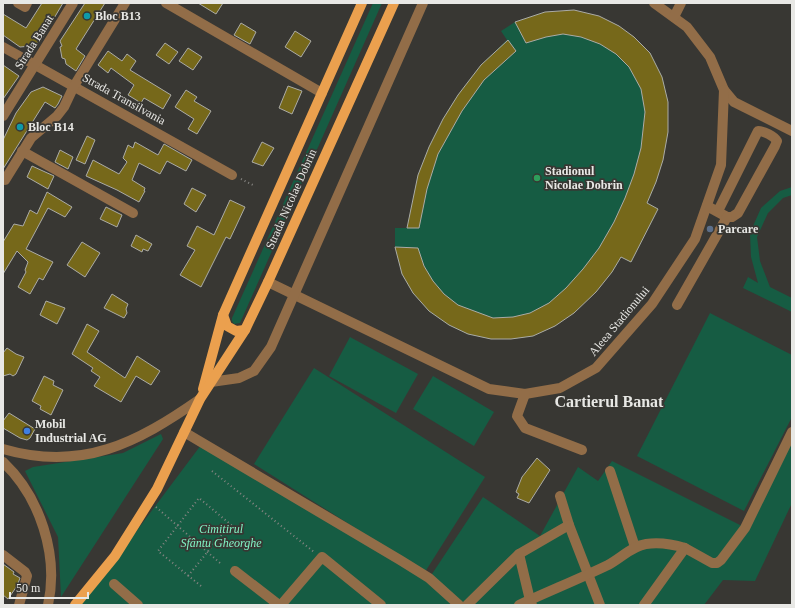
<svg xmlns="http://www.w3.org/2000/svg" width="795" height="608" font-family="Georgia,serif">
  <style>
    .green { fill: #165c43 }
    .building { fill: #76681a; stroke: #ababa6 }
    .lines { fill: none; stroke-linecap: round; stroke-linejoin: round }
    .path { stroke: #878683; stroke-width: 2; stroke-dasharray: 1 3; stroke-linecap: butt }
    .minor { stroke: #926d48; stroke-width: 10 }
    .major { stroke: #eba04e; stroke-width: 10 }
    .culture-dot { fill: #0f9aa8; stroke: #383733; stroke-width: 1.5 }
    .leisure-dot { fill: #2e9e5b; stroke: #383733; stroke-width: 1.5 }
    .service-dot { fill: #5c6f8a; stroke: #383733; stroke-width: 1.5 }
    .shop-dot { fill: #3f7fe0; stroke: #383733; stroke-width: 1.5 }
    .labels { text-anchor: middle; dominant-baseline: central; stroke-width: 3.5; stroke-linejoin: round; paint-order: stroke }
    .poi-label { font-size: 12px; font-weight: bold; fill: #e8e8e5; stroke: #383733; text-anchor: start }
    .street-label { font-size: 12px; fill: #e8e8e5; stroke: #383733 }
    .park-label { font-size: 12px; font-style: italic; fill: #81f3c4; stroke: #383733 }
    .district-label { font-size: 16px; font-weight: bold; fill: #e8e8e5; stroke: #383733 }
  </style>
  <rect width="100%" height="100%" fill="#383733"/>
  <g class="green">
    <polygon points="373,3 382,3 240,323 234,324 232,321 232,318"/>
    <polygon points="545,12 650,53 662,77 668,102 656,182 647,203 658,209 631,262 621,257 612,272 533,336 511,339 491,339 468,334 449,325 429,311 413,293 402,274 395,247 395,228 407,228 418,175 429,147 443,119 458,95 481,65 507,40 501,31 515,22"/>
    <polygon points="792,187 792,195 783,198 768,213 757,237 760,261 770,287 792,298 792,312 743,288 748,277 758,283 751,257 750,233 761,208 780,191"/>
    <polygon points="710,313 792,355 792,417 744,511 637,456"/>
    <polygon points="350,337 418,374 396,413 329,376"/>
    <polygon points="314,368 485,477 425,572 254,464"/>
    <polygon points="433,376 494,412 474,446 413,409"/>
    <polygon points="792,426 792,503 755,581 723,580 704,605 81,605 201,445 430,577 483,497 540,536 578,467 598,481 612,461 742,526"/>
    <polygon points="161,434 163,439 61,597 58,537 25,471 33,467 123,453"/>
  </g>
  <g class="building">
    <polygon points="42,3 63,3 40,42 31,46 20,47 3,35 3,14 26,28"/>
    <polygon points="85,3 105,3 76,49 85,56 76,71 66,64 65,59 62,58 60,47 62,46 60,41"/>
    <polygon points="198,3 223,3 216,14"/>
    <polygon points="574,10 599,16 619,26 634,37 650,53 662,77 668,102 668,132 663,160 656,182 647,203 658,209 631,262 621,257 612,272 596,292 574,313 555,326 533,336 511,339 491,339 468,334 449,325 429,311 413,293 402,274 395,247 418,248 424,266 433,281 444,294 458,305 493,318 513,317 530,313 549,303 566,288 583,269 599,248 614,222 625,198 634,174 641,148 645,112 641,89 629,67 616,54 600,44 581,37 563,34 546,37 526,43 515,22 545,12"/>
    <polygon points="241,23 256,32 250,44 234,35"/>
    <polygon points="295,31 311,41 301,57 285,47"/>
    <polygon points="508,40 516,51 484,80 462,111 438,154 427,189 419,228 407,228 418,175 429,147 443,119 458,95 481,65"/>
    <polygon points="165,43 178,52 169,64 156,55"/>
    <polygon points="188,48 202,57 193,70 179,61"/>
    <polygon points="108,51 122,61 127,54 136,61 130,70 171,95 163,109 144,98 141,103 128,95 134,85 111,68 108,73 98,65"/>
    <polygon points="3,65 19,76 3,99"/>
    <polygon points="288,86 302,91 292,114 279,108"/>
    <polygon points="43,87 62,96 58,104 55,108 45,102 3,169 3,140 16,113 31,92"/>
    <polygon points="186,90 197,97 194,101 211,111 197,134 188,129 194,119 175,107"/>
    <polygon points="87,136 95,140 85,164 76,160"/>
    <polygon points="135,142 158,155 164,144 192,160 186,171 167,161 160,174 139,163 132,180 145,188 144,191 145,191 139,202 117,190 86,176 93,160 119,174 127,162 123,158 128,145 133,148"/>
    <polygon points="262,142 274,148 263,166 252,162"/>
    <polygon points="60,150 73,157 68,169 55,162"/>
    <polygon points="32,166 54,176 48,189 27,177"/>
    <polygon points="192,188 206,195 196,212 184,204"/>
    <polygon points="47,192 72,207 65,217 48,208 26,249 53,262 43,280 39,278 30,294 18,287 26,272 25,270 28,262 17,251 3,274 3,242 14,224 23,226 30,210 37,214"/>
    <polygon points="230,200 245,207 230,239 226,237 201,287 180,275 195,250 187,246 197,226 214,235"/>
    <polygon points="106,207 122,215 117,227 100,219"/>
    <polygon points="136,235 152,244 148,251 143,249 142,252 131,246"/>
    <polygon points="82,242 100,253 85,277 67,265"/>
    <polygon points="112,294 128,304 126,309 127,313 124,318 104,308"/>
    <polygon points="46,301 65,308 57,324 40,315"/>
    <polygon points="87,324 99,331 87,352 125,378 137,356 160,371 151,385 136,376 121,402 94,386 100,377 91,371 93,368 72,354"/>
    <polygon points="7,348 16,354 24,357 16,374 13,376 10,374 3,376 3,353"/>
    <polygon points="44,376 54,381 53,385 63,390 51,415 40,409 41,406 32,401"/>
    <polygon points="9,413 35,429 30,438 27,440 20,438 3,428 3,421"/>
    <polygon points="537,458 550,470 529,503 517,498 519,494 516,492 522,477"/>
    <polygon points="3,564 14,572 13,574 20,578 17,586 8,599 3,595"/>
  </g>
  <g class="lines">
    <g class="path">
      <polyline points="241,179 255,186"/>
      <polyline points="212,471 314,552"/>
      <polyline points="156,507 220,563"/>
      <polyline points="188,576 230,524"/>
      <polyline points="201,586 158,551 199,498 242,534"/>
    </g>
    <g class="minor">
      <polyline points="18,3 25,7 27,3"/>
      <polyline points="166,3 322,93"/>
      <polyline points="654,3 687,27 710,57 724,90 734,102 792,131"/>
      <polyline points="674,17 681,3"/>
      <polyline points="3,47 232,175"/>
      <polyline points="3,116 73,3"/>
      <polyline points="22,151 133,213"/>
      <polyline points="5,180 31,138 57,116 64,107 74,86 125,3"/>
      <path d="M 707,206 L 727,217 L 732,217 L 738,213 L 775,146 L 777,141 C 774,136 764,131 758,131 L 718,211"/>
      <polyline points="268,282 489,389 525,394 560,388 596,368 652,304 695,239 721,165 724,90"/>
      <polyline points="677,305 727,217"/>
      <polyline points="211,382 239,378 254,371 271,347 423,3"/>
      <polyline points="525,394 517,416 525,428 582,450"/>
      <polyline points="184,432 400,560 429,578 459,605"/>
      <path d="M 3,449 C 82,472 137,443 200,399"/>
      <path d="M 3,462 C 40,497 59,555 48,605"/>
      <polyline points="610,471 635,547"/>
      <polyline points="560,496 569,525 600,605"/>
      <polyline points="519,554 530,600 532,605"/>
      <polyline points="3,555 25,572 27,576 19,605"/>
      <polyline points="235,571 279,605"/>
      <polyline points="114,584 138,605"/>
      <polyline points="281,605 322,557 381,605"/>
      <polyline points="467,605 519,554 569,525"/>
      <path d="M 519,605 C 549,591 579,579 608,565 C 621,558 632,546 646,544 C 659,542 672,544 685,548"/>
      <polyline points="644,605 685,548 712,563 717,563 721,560 745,528 792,432"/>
    </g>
    <g class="major">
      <polyline points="223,315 227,326 236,331 245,330"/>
      <polyline points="203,389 223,315 362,3"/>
      <polyline points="75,605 115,556 157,489 200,399 245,330 268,282 394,3"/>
    </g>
  </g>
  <g class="culture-dot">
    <circle cx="87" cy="16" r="4"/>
    <circle cx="20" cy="127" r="4"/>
  </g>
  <circle class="leisure-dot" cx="537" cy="178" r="4"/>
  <circle class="service-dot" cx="710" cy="229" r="4"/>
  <circle class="shop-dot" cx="27" cy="431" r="4"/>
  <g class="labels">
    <g class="poi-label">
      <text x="95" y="16">Bloc B13</text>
      <text x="28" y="127">Bloc B14</text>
      <text x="545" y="171">Stadionul<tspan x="545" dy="14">Nicolae Dobrin</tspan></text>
      <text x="718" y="229">Parcare</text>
      <text x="35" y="424">Mobil<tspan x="35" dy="14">Industrial AG</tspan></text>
    </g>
    <g class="street-label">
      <text transform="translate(34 42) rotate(-58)">Strada Banat</text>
      <text transform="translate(124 99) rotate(29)">Strada Transilvania</text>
      <text transform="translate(291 199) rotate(-66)">Strada Nicolae Dobrin</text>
      <text transform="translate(619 321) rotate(-50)">Aleea Stadionului</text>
    </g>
    <g class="park-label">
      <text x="221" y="529">Cimitirul<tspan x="221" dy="14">Sfântu Gheorghe</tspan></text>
    </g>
    <g class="district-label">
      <text x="609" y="401">Cartierul Banat</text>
    </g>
  </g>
  <rect width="795" height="608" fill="none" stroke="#e8e8e5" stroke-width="8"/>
  <path d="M10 592v6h78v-6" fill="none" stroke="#e8e8e5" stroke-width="2"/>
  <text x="16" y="592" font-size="12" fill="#e8e8e5" stroke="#383733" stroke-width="3" paint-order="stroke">50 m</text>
</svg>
